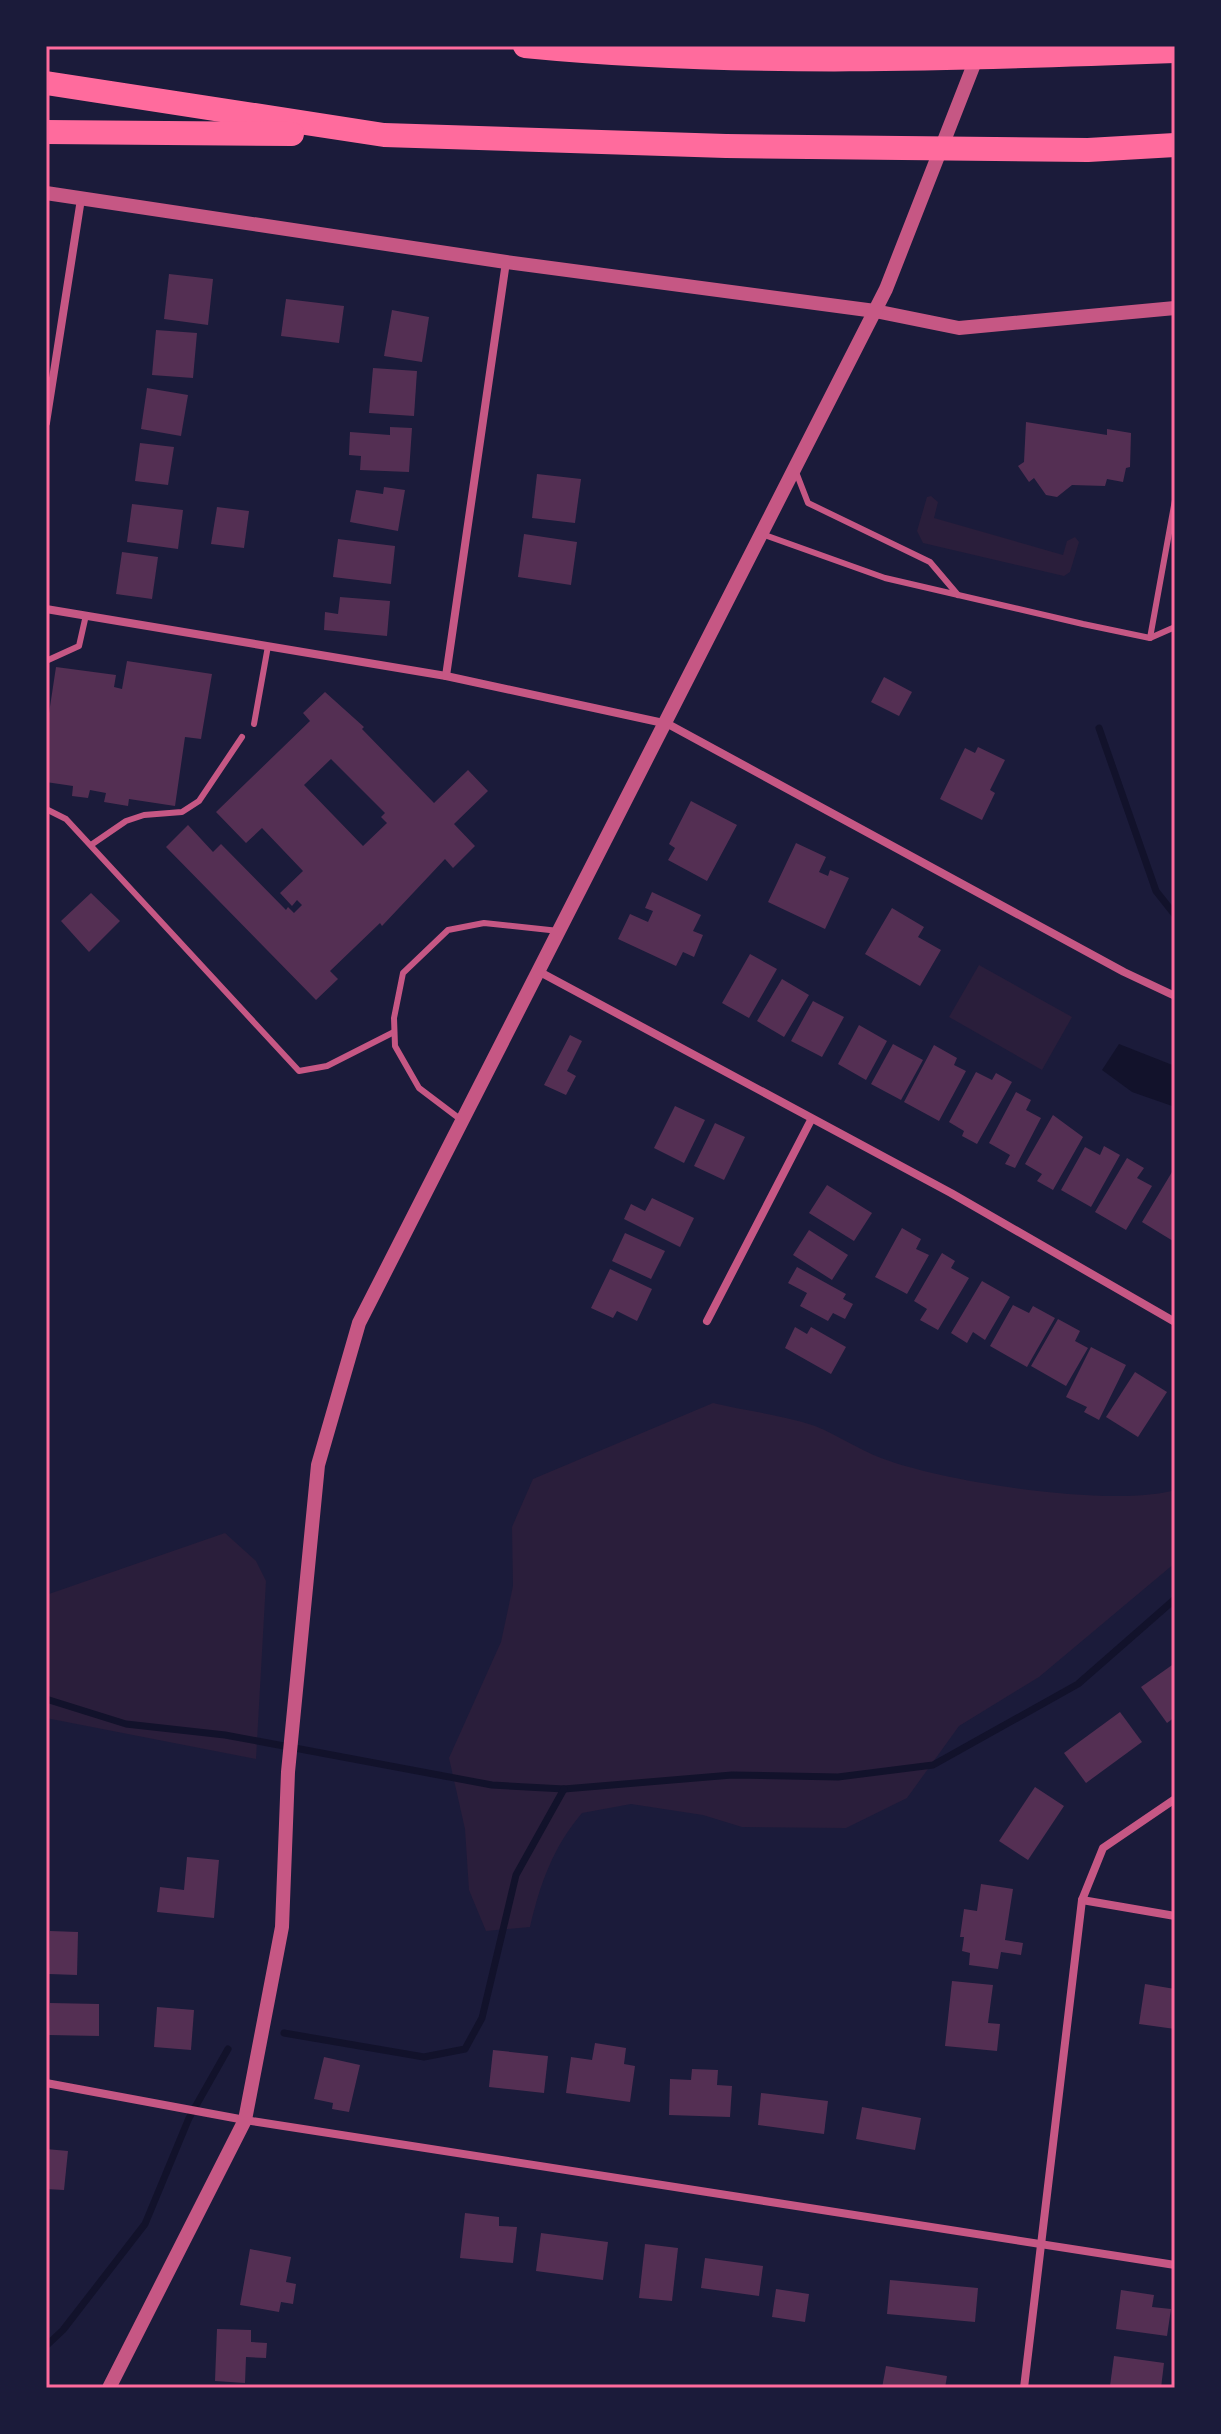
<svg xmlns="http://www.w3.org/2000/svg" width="1221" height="2434" font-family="'Work Sans',sans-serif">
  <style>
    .green { fill: #2a1e3b }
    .water { fill: #12122b }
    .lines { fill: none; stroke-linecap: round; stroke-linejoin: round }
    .stream { stroke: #12122b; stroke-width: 7 }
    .building { fill: #542f53; fill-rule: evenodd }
    .service { stroke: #c65784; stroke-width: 6 }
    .minor { stroke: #c65784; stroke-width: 8 }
    .tertiary { stroke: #c65784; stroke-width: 14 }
    .motorway { stroke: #ff6b9d; stroke-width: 24 }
    .neatline { fill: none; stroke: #ff6b9d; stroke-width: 3 }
  </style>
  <rect width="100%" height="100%" fill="#1b1b3a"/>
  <g class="green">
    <polygon points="931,496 938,502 934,518 1063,555 1067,541 1075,537 1079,542 1070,572 1064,576 923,543 917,531 927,497"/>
    <polygon points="979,965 1072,1017 1042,1070 949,1017"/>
    <path d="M 713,1403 C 746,1411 783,1415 815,1426 C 837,1435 858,1449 881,1458 C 943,1482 1113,1508 1175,1490 L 1175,1563 L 1039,1677 L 959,1726 L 907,1798 L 846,1828 L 742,1827 L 703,1815 L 631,1804 L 582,1813 C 553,1847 540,1884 530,1927 L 486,1931 L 469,1890 L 465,1829 L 449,1758 L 501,1642 L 513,1586 L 512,1527 L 533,1479 Z"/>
    <polygon points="225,1533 256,1561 266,1581 256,1759 46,1718 46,1595"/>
  </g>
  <polygon class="water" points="1119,1044 1175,1066 1175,1107 1132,1092 1102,1070"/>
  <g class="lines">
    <g class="stream">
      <polyline points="1099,728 1156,891 1175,915"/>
      <polyline points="46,1699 126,1724 225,1735 492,1785 564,1789 732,1775 838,1777 933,1765 1078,1684 1175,1599"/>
      <polyline points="284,2033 424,2057 465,2049 482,2018 516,1875 564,1789"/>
      <polyline points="46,2346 63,2330 145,2224 189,2118 228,2049"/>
    </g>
  </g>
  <g class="building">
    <polygon points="169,274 213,279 208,325 164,319"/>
    <polygon points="286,299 344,306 339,343 281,336"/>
    <polygon points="392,310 429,317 422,362 384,356"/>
    <polygon points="156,330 197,333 193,378 152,375"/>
    <polygon points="373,368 417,371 414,416 369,413"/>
    <polygon points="147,388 188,395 181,436 141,429"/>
    <polygon points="1026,422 1107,435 1107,429 1131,433 1130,467 1126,468 1123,482 1107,479 1105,486 1072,485 1057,497 1046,495 1034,478 1029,482 1018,466 1024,462"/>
    <polygon points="390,427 412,428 409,472 360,470 361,456 349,455 350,432 390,435"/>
    <polygon points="140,443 174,447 168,485 135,481"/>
    <polygon points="537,474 581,479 575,523 532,518"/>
    <polygon points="384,487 405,490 398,531 350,522 356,490 383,494"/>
    <polygon points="132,504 183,510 178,549 127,542"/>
    <polygon points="217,507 249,511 244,548 211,544"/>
    <polygon points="524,534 577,542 571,585 518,577"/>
    <polygon points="338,539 395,546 391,584 333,577"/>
    <polygon points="122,552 158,557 152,599 116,594"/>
    <polygon points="340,597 390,601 387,636 324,630 325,612 338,614"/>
    <polygon points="127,661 212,674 201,739 185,737 175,806 129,799 128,806 104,802 106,793 90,790 88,798 72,796 73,786 46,782 46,733 56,667 116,675 114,687 122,689"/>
    <polygon points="884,677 912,692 899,716 871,702"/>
    <path d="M 325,692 L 364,727 L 362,729 L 434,803 L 468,770 L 488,791 L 454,824 L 475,846 L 453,868 L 445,859 L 382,926 L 380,923 L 330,971 L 338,979 L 316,1000 L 166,847 L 188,825 L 213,852 L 221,844 L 286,910 L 288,907 L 294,913 L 302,905 L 297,900 L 292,906 L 280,893 L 303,871 L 262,828 L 246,843 L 216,812 L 310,721 L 303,713 ZM 331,759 L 385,813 L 381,817 L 387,823 L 363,846 L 304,785 Z"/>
    <polygon points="978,747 1005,760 990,790 995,793 982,820 940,799 965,748 975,753"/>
    <polygon points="691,801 737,825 707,881 668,860 675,848 669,844"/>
    <polygon points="796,843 826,857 819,872 828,876 830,870 849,878 825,929 768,902"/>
    <polygon points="652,892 701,915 693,931 703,935 694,957 683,952 676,966 618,939 630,914 648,922 653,911 645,908"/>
    <polygon points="91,893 120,921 89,952 61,921"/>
    <polygon points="892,908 924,927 918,937 941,950 920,986 865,954"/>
    <polygon points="750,954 777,969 749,1018 722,1003"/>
    <polygon points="782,979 809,995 784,1037 757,1021"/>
    <polygon points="813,1001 844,1017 822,1057 791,1041"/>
    <polygon points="859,1025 887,1041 866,1080 838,1064"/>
    <polygon points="570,1035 582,1041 567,1071 576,1076 566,1095 544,1085"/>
    <polygon points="893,1044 923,1060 901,1100 871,1084"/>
    <polygon points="934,1045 957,1058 954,1065 966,1071 939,1121 904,1102"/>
    <polygon points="976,1072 992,1080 996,1073 1012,1082 977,1144 962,1136 964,1131 949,1122"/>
    <polygon points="1016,1092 1031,1100 1026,1110 1041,1118 1015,1168 1005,1164 1010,1155 989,1143"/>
    <polygon points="675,1106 705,1120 684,1163 654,1148"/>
    <polygon points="1053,1115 1083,1137 1053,1190 1037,1181 1042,1174 1025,1164"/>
    <polygon points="715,1123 745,1137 724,1180 694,1166"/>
    <polygon points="1104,1146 1120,1155 1091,1207 1061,1190 1085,1147 1100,1155"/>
    <polygon points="1127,1158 1144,1168 1137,1178 1152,1186 1126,1230 1095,1212"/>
    <polygon points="1175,1167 1175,1237 1173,1241 1142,1222"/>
    <polygon points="827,1185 872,1213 854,1241 809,1213"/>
    <polygon points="652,1198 694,1218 680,1247 624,1219 631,1204 645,1211"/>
    <polygon points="902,1228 921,1239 916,1249 929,1255 907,1294 875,1277"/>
    <polygon points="809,1230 848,1255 832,1280 793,1255"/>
    <polygon points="625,1233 665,1251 651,1279 612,1261"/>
    <polygon points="942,1253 955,1261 951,1268 969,1278 938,1330 920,1320 927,1309 914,1301"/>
    <polygon points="797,1267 846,1294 843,1299 853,1304 845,1319 833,1313 828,1321 800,1306 807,1293 788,1283"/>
    <polygon points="610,1269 652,1289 637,1321 617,1311 613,1318 591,1308"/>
    <polygon points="982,1281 1010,1297 985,1340 973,1332 967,1343 951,1333"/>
    <polygon points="1013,1305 1029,1313 1033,1306 1055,1318 1027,1367 990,1346"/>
    <polygon points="1058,1319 1080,1331 1075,1341 1088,1348 1066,1386 1031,1366"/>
    <polygon points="795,1327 807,1334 811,1327 846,1347 831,1374 785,1348"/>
    <polygon points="1091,1347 1126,1365 1099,1420 1084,1412 1087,1407 1066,1397"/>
    <polygon points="1135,1372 1167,1392 1138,1437 1106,1417"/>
    <polygon points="1175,1663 1175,1717 1167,1723 1141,1687"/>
    <polygon points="1120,1712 1142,1742 1086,1783 1064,1753"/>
    <polygon points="1035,1787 1064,1806 1028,1860 999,1841"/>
    <polygon points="187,1857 219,1860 214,1918 157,1912 160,1887 184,1890"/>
    <polygon points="981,1884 1013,1889 1005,1940 1023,1943 1021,1955 1001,1952 998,1969 969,1965 970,1953 962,1951 964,1937 960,1937 964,1909 977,1911"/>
    <polygon points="50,1931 78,1932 77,1975 49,1974"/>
    <polygon points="952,1981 993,1985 988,2023 1000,2024 997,2051 945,2046"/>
    <polygon points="1145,1984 1175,1989 1175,2029 1139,2024"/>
    <polygon points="50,2003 99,2004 99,2036 49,2035"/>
    <polygon points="157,2007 194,2010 191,2050 154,2047"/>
    <polygon points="595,2043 626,2048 624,2064 635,2066 630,2102 566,2093 571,2057 592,2060"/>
    <polygon points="493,2050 548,2056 544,2093 489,2087"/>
    <polygon points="324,2057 360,2065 349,2112 332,2109 333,2103 314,2099"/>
    <polygon points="692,2069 718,2070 717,2085 732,2086 730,2117 669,2115 670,2079 691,2080"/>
    <polygon points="761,2093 828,2101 824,2134 758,2125"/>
    <polygon points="862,2107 921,2118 915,2150 856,2139"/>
    <polygon points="46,2149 68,2151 64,2190 46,2189"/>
    <polygon points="465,2213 499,2217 499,2226 517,2227 513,2263 460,2258"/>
    <polygon points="541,2233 608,2242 603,2280 536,2271"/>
    <polygon points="645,2244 678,2248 672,2301 639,2298"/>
    <polygon points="250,2249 291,2257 286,2282 296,2284 293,2304 281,2302 279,2312 240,2305"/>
    <polygon points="705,2258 763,2266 759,2296 701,2288"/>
    <polygon points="890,2280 978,2288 975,2322 887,2314"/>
    <polygon points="776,2289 809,2294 805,2322 772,2317"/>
    <polygon points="1121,2290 1154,2295 1152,2307 1171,2309 1167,2336 1116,2329"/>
    <polygon points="217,2329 251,2330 251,2342 267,2343 266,2358 246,2357 245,2383 215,2381"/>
    <polygon points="1114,2356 1164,2363 1161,2388 1110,2386"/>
    <polygon points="886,2366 947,2376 945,2388 882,2388"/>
  </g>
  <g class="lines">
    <g class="service">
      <polyline points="796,472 808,503 930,562 958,595"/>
      <polyline points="762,534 885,578 1083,624 1150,638 1175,627"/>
      <polyline points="1150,638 1175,500"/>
      <polyline points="46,661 79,646 86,615"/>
      <polyline points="254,724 268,646"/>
      <polyline points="46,809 66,819 299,1071 327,1066 394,1032"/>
      <polyline points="91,845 126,821 144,815 182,812 199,801 242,737"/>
      <polyline points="460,1119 419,1088 395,1046 394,1018 403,973 448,930 484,923 559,931"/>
    </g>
    <g class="minor">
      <polyline points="46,423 81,199"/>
      <polyline points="46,609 446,676 668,724 1124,972 1175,996"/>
      <polyline points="446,676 506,262"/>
      <polyline points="538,971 951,1193 1175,1322"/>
      <polyline points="707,1321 811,1120"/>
      <polyline points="1082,1900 1175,1916"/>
      <polyline points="46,2083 245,2120 1175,2265"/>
      <polyline points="1024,2388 1082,1900 1103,1848 1175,1799"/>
    </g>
    <g class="tertiary">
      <polyline points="46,193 506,262 875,311 959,328 1175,308"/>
      <polyline points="109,2388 245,2120 282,1927 288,1772 318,1465 359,1323 886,289 978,54"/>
    </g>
    <g class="motorway">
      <path d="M 525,46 C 740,67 959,59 1175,51"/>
      <polyline points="46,83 384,135 726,146 1088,150 1175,145"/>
      <polyline points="46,132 292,134"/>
    </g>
  </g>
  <rect width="1221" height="2434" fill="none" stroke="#1b1b3a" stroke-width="96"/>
  <rect x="48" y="48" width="1125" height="2338" class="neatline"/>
</svg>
